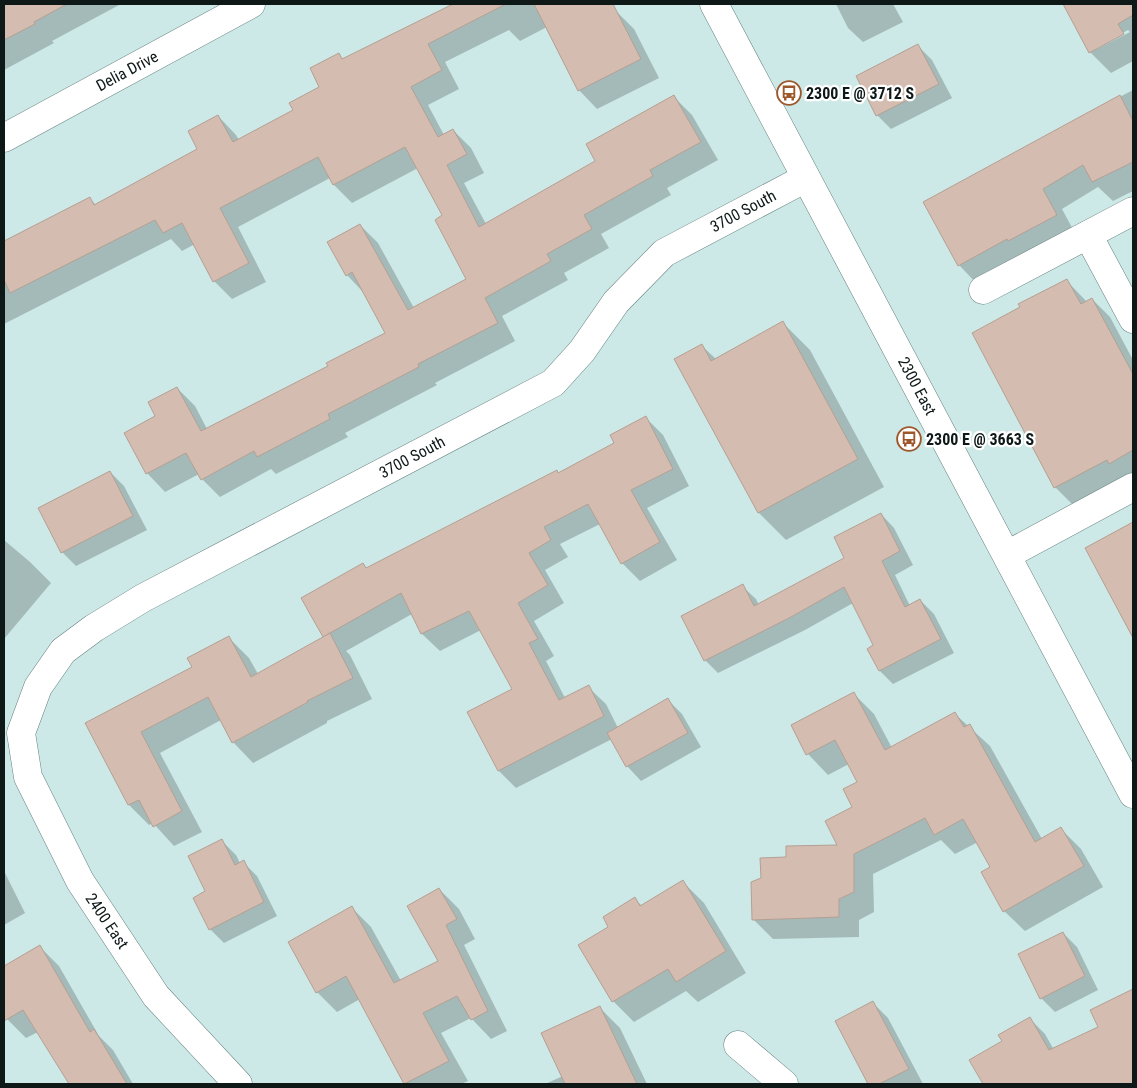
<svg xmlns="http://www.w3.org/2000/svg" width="1137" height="1088" font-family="'Roboto Condensed',sans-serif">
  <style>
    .shadow { fill: #0003; fill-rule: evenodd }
    .building { fill: #d4bdb0; stroke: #b59f93 }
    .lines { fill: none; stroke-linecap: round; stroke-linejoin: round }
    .minor-casing { stroke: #66817f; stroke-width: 29 }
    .major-casing { stroke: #66817f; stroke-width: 29 }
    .minor { stroke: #fff; stroke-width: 28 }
    .major { stroke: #fff; stroke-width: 28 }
    .labels { text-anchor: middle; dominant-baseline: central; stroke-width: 4.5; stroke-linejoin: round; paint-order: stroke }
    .street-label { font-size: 16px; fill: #0d1817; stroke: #fff }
    .poi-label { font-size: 16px; font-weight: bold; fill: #0d1817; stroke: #fff; text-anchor: start }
  </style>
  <rect width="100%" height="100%" fill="#cce9e7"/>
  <g class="shadow">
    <polygon points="4,4 121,4 52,41 54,43 4,70"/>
    <polygon points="456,4 597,4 604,17 616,11 634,29 659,78 597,109 579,90 547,27 520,41 509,30 445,62 459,89 428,105 444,135 453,130 471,148 484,173 464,183 486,224 597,162 674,97 692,115 718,160 667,188 671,195 601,234 609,248 564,273 568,280 502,316 515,341 435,383 437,385 345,433 348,437 276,474 271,469 220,497 202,479 199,474 165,492 147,473 157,417 177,388 195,406 207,429 330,366 386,333 364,293 347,275 360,225 378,243 414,308 467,280 444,216 418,168 352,203 334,185 330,178 238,227 266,282 232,299 214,281 195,244 182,251 171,239 4,324 4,243 89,198 96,205 199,149 218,116 236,135 239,140 294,111 321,87 339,54 344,60"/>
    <polygon points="836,4 893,4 903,22 863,42 848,28"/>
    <path d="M 1064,4 L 1133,4 L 1133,61 L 1111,73 L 1090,52 ZM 1128,30 L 1130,32 L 1095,50 L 1095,48 Z"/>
    <polygon points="918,46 932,60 952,98 891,129 877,115"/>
    <polygon points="1133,90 1133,191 1113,201 1098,187 1062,209 1076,235 978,285 959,265 1064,126"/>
    <polygon points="1066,280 1087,302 1092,299 1110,317 1133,360 1133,478 1073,505 1055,487 1021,308"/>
    <polygon points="783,323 810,350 884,487 786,540 759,513 676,359 702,346 716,359"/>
    <polygon points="646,418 663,435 689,486 647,508 677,560 640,581 622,563 600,524 560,544 568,557 545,570 564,603 534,621 554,656 546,661 565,698 588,687 606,704 618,728 668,700 682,714 701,747 641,781 627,766 612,739 516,788 499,771 514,689 481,630 440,651 422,634 412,614 346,651 350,655 372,699 327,721 327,723 253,763 233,742 221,720 160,753 202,832 174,846 153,823 149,825 129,805 87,724 193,668 228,637 249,658 258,674 325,638 363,565 367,569 559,474 616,443"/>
    <polygon points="110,472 124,486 147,530 76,566 62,552 40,509"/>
    <polygon points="881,514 894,528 913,565 895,575 910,606 920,600 934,614 954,653 893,684 880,671 868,649 875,646 853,603 805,630 718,673 705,660 742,586 756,599 759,605 846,558"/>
    <polygon points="1133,522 1133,624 1121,612 1086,548"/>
    <polygon points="4,540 30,562 51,583 4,639"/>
    <polygon points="854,694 874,714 892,748 954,713 990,746 1042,839 1061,829 1081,849 1103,887 1025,931 1004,911 992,867 978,842 955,854 941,840 873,874 874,912 859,920 859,937 773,939 753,919 762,878 788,858 839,846 854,807 859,783 849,764 828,775 808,754 792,726"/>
    <polygon points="222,841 236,855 240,863 243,862 257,876 277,916 224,943 210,929 207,892"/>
    <polygon points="4,871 25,913 4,925"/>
    <polygon points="683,882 704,903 746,973 698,1002 686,991 634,1022 613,1001 579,945 610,927 635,899 642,906"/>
    <polygon points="439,889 459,909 475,939 464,945 507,1031 491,1039 471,1018 441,1033 468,1081 461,1084 406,1084 360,999 337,1012 317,992 351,907 371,927 401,981 439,962"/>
    <polygon points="1063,933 1077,947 1098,990 1055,1012 1041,998"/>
    <polygon points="40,947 59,966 99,1036 113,1050 133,1084 71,1084 38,1032 26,1038 7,1019 4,1013 4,968"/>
    <polygon points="1133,990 1133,1084 985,1084 971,1060 1004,1042 1029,1018 1045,1034 1054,1050 1100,1027 1092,1010"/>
    <polygon points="873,1003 888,1018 923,1084 870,1084 837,1022"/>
    <polygon points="599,1007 620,1028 647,1084 545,1084 563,1076"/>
  </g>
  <g class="building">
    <polygon points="4,4 67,4 34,22 35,24 4,40"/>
    <polygon points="453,4 506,4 428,44 442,70 411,87 438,137 453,129 467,154 447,165 479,227 595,161 586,144 674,95 701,142 650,170 653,176 584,215 592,229 547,254 551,261 485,298 498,323 418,364 419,367 328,414 330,419 257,457 254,451 201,480 186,453 146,474 124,433 155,416 148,402 177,387 201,431 328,366 326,363 385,333 352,272 346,276 327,242 360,224 408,310 466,279 435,220 442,215 405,147 333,185 318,157 220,208 249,263 213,282 182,223 163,233 155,220 10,293 4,280 4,241 90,197 94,205 197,149 188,131 218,115 233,142 293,110 289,103 319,87 310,68 339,53 342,59"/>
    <polygon points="534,4 613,4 641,59 578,91"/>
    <polygon points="1063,4 1133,4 1133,15 1118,24 1124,34 1089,53"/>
    <polygon points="918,44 939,84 876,116 856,76"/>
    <polygon points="1120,95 1133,121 1133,162 1092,182 1083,165 1043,189 1057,215 1008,241 1007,239 958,266 923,202"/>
    <polygon points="1067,279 1081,304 1092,298 1133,374 1133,450 1109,464 1107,460 1054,488 972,333 1020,307 1018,304"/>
    <polygon points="783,321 858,459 758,513 674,359 702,344 711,361"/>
    <polygon points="646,416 673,469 631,490 660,542 621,564 588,504 544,527 551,540 529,553 548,585 518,603 538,639 529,643 559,700 589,685 604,716 498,771 467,712 512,689 469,611 421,634 401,593 323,637 301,598 363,563 366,568 557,470 558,473 614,443 610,435"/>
    <polygon points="110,471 133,516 61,553 38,508"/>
    <polygon points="881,513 900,551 882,561 905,607 920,599 941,639 879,671 867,649 873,645 844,587 791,617 704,661 681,616 743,584 754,606 844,558 834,537"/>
    <polygon points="1133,522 1133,638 1085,548"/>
    <polygon points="330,633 353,678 307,701 308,702 232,743 208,697 141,732 182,811 153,827 139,800 128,805 85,723 192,667 187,658 229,636 251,677"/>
    <polygon points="854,692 885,750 955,712 964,727 970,724 1035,842 1061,827 1084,866 1003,912 981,872 990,867 963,819 934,835 925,818 854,854 854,892 839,899 839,917 752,920 751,882 761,878 760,858 786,857 786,846 837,845 825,821 852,807 843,789 857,782 835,740 806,755 791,725"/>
    <polygon points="668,698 688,733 626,767 607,733"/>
    <polygon points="222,839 235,865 244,860 264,902 209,930 193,898 205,891 188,856"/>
    <polygon points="683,880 726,951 676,982 668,969 612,1002 578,945 608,927 603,917 635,897 640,906"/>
    <polygon points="439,888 457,919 446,925 488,1011 471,1020 457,996 423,1013 449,1061 404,1084 346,976 316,993 288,942 352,906 394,983 438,961 407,906"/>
    <polygon points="1063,932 1085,976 1040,999 1018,954"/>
    <polygon points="40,945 90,1032 94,1029 127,1084 69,1084 23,1010 4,1021 4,966"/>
    <polygon points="1133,989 1133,1084 983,1084 969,1060 1002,1041 998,1035 1030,1017 1049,1050 1098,1027 1090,1010"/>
    <polygon points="873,1001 909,1069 879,1084 868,1084 835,1021"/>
    <polygon points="600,1006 637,1084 565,1084 541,1033"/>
  </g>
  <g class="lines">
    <g class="minor-casing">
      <g id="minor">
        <polyline points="4,138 251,4"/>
        <polyline points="1088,235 1133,319"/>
        <polyline points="983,290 1133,211"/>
        <polyline points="1007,555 1133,487"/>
        <polyline points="738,1045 784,1084"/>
        <polyline points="238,1084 156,996 80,881 28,777 21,733 38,687 63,651 94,628 143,598 553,383 582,351 616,302 664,253 806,178"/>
      </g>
    </g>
    <g class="major-casing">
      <polyline id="major" points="714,4 1133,794"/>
    </g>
    <use href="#minor" class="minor"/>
    <use href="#major" class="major"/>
  </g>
  <defs>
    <g id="bus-ring" transform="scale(1.25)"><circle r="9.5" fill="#fff" stroke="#9c572a" stroke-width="1.5"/><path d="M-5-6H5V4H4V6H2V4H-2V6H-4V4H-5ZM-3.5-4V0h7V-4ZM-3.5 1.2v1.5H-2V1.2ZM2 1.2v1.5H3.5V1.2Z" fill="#9c572a"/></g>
  </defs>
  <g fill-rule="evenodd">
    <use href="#bus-ring" x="789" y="93"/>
    <use href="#bus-ring" x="909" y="439"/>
  </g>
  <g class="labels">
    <g class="street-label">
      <text transform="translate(127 71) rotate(-28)">Delia Drive</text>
      <text transform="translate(743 211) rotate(-28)">3700 South</text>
      <text transform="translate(917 386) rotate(62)">2300 East</text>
      <text transform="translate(412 457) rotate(-28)">3700 South</text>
      <text transform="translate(107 921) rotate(56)">2400 East</text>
    </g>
    <g class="poi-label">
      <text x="806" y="93">2300 E @ 3712 S</text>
      <text x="926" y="439">2300 E @ 3663 S</text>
    </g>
  </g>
  <rect width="1137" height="1088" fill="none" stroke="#0d1817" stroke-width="10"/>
</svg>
